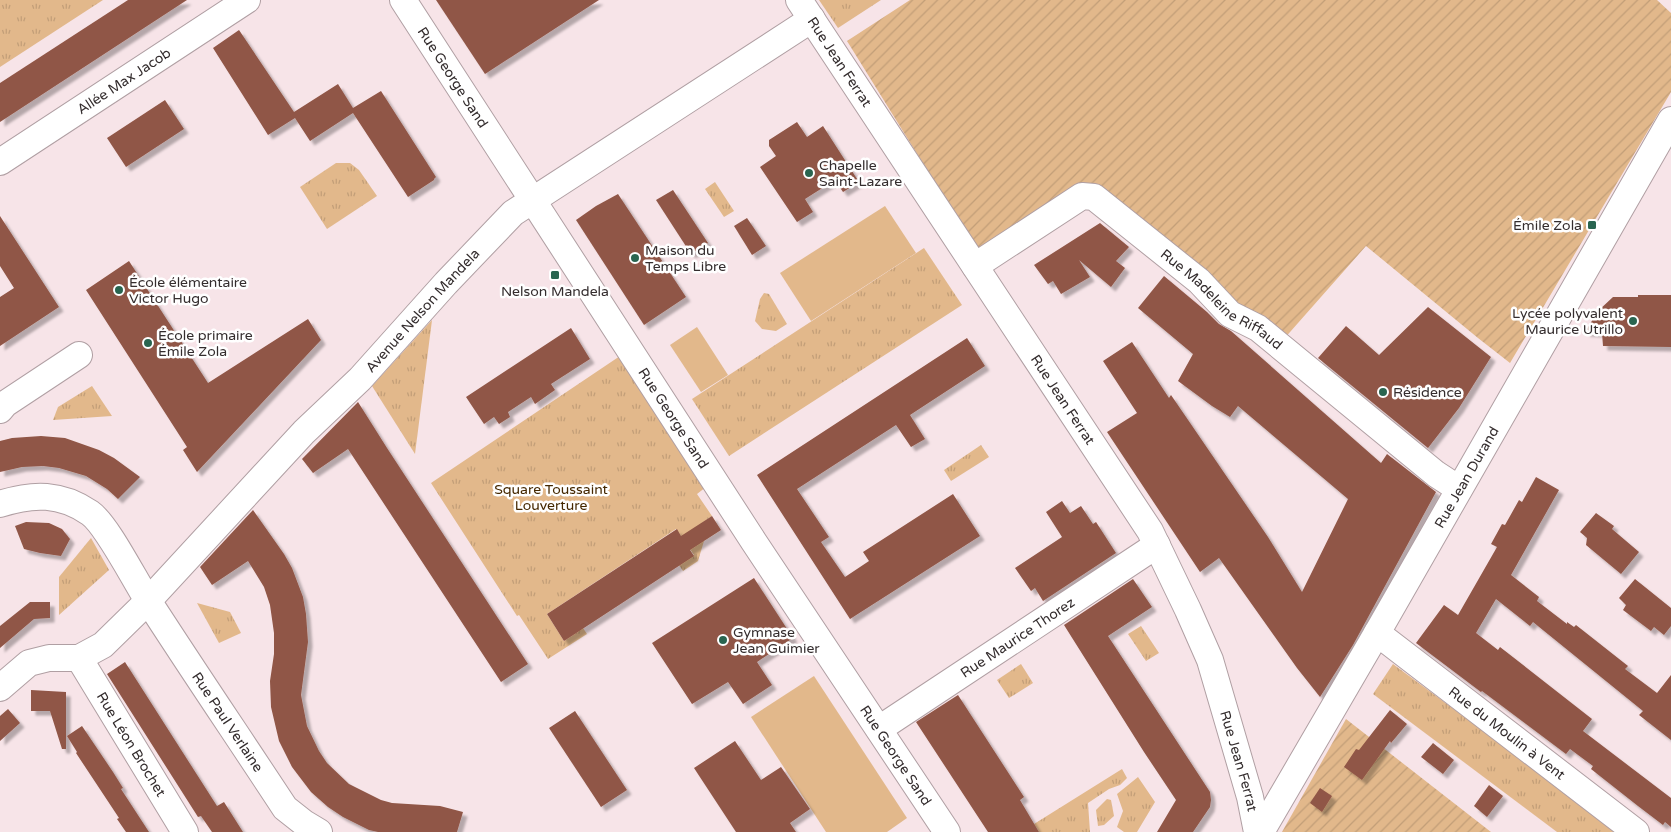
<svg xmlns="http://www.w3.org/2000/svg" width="1671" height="832" font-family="'Varela Round',sans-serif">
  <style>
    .grass { fill: url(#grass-tufts) }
    .garden { fill: url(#garden-furrows) }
    .pitch { fill: #e2b88b }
    .building { fill: #905646; filter: url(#shadow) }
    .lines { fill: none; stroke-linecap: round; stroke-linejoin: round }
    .minor-casing { stroke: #b09fa3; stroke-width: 28 }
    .minor { stroke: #fff; stroke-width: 26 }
    .poi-dot { fill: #296550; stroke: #fff; stroke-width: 2 }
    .labels { text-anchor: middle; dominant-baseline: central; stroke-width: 5; stroke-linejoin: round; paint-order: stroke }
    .street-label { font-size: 14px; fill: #342d2e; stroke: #fff }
    .poi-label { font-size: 14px; fill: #342d2e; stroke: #fff; text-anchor: start }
    .park-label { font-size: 14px; fill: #452800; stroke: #fff }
  </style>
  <defs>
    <pattern id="grass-tufts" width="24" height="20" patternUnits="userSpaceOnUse" patternTransform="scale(1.25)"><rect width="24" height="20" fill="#e2b88b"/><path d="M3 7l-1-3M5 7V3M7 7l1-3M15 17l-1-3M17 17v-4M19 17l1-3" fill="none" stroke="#c29e78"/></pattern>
    <pattern id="garden-furrows" width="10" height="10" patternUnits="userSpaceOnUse" patternTransform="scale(1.25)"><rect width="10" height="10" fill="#e2b88b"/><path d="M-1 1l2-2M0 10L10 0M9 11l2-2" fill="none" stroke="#c29e78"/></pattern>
    <filter id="shadow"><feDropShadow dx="4.5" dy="4.5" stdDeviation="1" flood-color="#0004"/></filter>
  </defs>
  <rect width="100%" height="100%" fill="#f7e4e8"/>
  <g class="grass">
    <polygon points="0,0 103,0 0,67"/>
    <polygon points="819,0 881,0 838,28"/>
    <polygon points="336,163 350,163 359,170 377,196 327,229 300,187"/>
    <polygon points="715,182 734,211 724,217 705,189"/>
    <polygon points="924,248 962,305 729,456 692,399"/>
    <polygon points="764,293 769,294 787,324 776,331 762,329 755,321 760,299"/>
    <polygon points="432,320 415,454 372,386"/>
    <polygon points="620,356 706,487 697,494 712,516 702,523 704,541 698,561 683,571 679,565 694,555 676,529 547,614 564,641 583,628 587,634 548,659 519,615 517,616 431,483"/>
    <polygon points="92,386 112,416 53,420 58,407"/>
    <polygon points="981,445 989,457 951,481 944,470"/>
    <polygon points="91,538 109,570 59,615 59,577"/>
    <polygon points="197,603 230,612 241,633 219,643"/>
    <polygon points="1141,626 1159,653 1146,661 1128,634"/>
    <polygon points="1021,664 1033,683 1009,698 997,680"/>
    <polygon points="1393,664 1619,832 1557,832 1373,694"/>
    <polygon points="1122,769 1127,778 1120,785 1109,789 1088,803 1090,832 1039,832 1034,824"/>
    <polygon points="1138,777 1155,802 1137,832 1124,832 1117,827 1123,811 1117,794"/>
    <polygon points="1107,799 1111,800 1114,816 1104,825 1098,826 1096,810"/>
  </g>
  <g class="garden">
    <polygon points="910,0 1657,0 1671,13 1671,92 1510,363 1478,338 1366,246 1283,340 1084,188 978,252 847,41"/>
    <polygon points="1346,719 1491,832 1282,832"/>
  </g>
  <g class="pitch">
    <polygon points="885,206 916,253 811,321 780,273"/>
    <polygon points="697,327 728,375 701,392 670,345"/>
    <polygon points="814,676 907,818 887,832 826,832 751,717"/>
  </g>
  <g class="building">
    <polygon points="128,0 187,0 0,122 0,83"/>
    <polygon points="436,0 599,0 485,74"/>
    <polygon points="239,30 294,112 338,84 353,108 381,91 436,177 434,179 434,180 408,197 353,113 310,141 295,118 268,135 213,48"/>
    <polygon points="165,100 184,129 126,167 107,138"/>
    <polygon points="797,122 807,137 823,126 859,182 843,192 835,180 805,199 813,212 797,222 760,167 776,156 769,146 769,140"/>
    <polygon points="673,190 708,243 691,254 656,200"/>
    <polygon points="618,194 686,297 644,325 576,220 596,206"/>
    <polygon points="0,216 59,307 0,346 0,297 14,288 0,266"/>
    <polygon points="747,218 766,246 752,255 734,226"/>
    <polygon points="1100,223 1129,247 1116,261 1125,268 1111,287 1079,260 1090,277 1061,294 1053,281 1048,284 1034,265"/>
    <polygon points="129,261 208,383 308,319 321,340 197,472 183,450 187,447 86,290"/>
    <polygon points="1164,276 1207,312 1219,324 1231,331 1381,463 1387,454 1436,492 1353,645 1320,697 1297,668 1219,558 1200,572 1107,432 1137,413 1103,361 1132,342 1169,398 1171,395 1268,537 1302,592 1348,499 1238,406 1230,417 1212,406 1178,381 1193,354 1138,308"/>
    <polygon points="1638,295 1671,295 1671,347 1603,346 1602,333 1585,332 1598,311 1613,297 1638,297"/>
    <polygon points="1428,307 1491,357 1459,408 1428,448 1318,358 1346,326 1379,355"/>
    <polygon points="571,328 590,359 551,384 555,390 535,404 531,397 508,412 510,417 499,424 494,417 484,424 466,397"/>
    <polygon points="967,338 985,366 910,415 925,439 911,447 896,425 797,489 829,537 821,542 845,577 869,561 863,552 953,494 980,536 850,619 757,475"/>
    <polygon points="358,402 387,448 528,664 501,682 348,449 313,473 302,459"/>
    <polygon points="41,436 65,438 99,450 114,458 140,477 118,499 107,489 86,476 59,468 43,466 22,467 0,472 0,441 12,438"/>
    <polygon points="1536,477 1559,490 1511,575 1539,597 1537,601 1567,624 1567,622 1574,627 1576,625 1628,666 1625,669 1657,693 1671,675 1671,740 1639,715 1643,711 1533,622 1530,626 1496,599 1476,633 1498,650 1500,647 1592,719 1583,731 1671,798 1671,827 1665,822 1663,825 1638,806 1591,769 1593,766 1570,749 1566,754 1482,691 1481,692 1416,643 1444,605 1458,615 1497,547 1491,544 1502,524 1505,525 1519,500 1522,502"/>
    <polygon points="1062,501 1070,513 1081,506 1093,524 1096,522 1116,553 1043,601 1035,588 1031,591 1015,568 1062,537 1046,512"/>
    <polygon points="253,510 284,554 292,568 303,597 306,614 308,642 301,695 307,726 319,751 327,763 349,784 381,800 392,803 440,806 463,812 457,832 378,832 369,830 343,817 328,807 311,792 292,767 279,741 271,707 270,681 274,654 274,633 270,605 264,587 248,561 212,585 200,567"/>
    <polygon points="1596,513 1614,526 1612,529 1639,552 1621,574 1586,545 1587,538 1580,532"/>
    <polygon points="712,516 721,530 690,550 694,556 564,641 547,614 677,529 681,536"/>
    <polygon points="26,522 49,523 62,529 70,539 61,556 40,553 24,549 15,526"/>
    <polygon points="754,578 793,638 757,662 772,685 743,704 728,682 692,704 652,643"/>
    <polygon points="1133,579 1152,607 1108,636 1210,792 1211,800 1210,807 1193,832 1157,832 1176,800 1144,752 1064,625"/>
    <polygon points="1635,579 1671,608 1671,626 1664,635 1654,627 1651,631 1623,610 1626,605 1619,598"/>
    <polygon points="30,602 50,602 50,618 34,619 0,648 0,626"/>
    <polygon points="125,662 217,806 224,802 243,832 212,832 201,816 198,817 107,674"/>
    <polygon points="31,690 66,692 66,749 62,749 50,711 31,711"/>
    <polygon points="958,695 1024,797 1020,800 1039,832 988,832 916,722"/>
    <polygon points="8,709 20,723 0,741 0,716"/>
    <polygon points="1390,710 1407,724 1391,743 1390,741 1362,780 1344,767 1356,749 1359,750"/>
    <polygon points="575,711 627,790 601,807 549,728"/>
    <polygon points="82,726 113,772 123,788 121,789 149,832 126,832 117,819 119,818 76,753 77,752 67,736"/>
    <polygon points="735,741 761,780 781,767 810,809 790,823 796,832 736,832 694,768"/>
    <polygon points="1433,743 1454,760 1443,774 1421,757"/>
    <polygon points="1489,785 1503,796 1487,817 1474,806"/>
    <polygon points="1320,788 1332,796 1322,812 1310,803"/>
  </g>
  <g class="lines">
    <g class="minor-casing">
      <g id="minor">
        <path id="s1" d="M 403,0 L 754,542 L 947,832"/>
        <path id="s2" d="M 799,0 L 1150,531 L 1188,610 L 1210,660 L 1250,797 L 1257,832"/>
        <path id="s3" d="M 0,162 L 247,0"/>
        <path id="s4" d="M 975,266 L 1082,196 L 1094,197 L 1199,281 L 1230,314 L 1258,328 L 1436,474 L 1459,489"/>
        <polyline points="0,410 5,404 79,355"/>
        <path id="s5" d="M 0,504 C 33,493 61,493 90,513 C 107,525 134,579 147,599 C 192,669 239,738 285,808 L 304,823 L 319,832"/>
        <path id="s6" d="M 1377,633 L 1636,832"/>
        <path id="s7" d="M 79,658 L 185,832"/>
        <path id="s8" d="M 0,688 L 29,663 L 49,658 L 79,658 L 103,645 L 148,601 L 304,432 L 360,379 L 446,283 L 513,213 L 812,19"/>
        <path id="s9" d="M 879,729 L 1157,545"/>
        <path id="s10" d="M 1261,832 L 1377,633 L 1671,120"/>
      </g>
    </g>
    <use href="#minor" class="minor"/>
  </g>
  <g class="poi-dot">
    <circle cx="809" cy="173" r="5"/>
    <rect x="1587" y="220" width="10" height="10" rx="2.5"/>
    <circle cx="635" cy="258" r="5"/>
    <rect x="550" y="270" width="10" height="10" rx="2.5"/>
    <circle cx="119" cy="290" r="5"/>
    <circle cx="1633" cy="321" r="5"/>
    <circle cx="148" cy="343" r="5"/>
    <circle cx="1383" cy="392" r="5"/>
    <circle cx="723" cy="640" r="5"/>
  </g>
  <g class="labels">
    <g class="street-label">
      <text stroke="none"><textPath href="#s2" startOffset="74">Rue Jean Ferrat</textPath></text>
      <text stroke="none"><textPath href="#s1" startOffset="92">Rue George Sand</textPath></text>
      <text stroke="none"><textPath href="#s3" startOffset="148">Allée Max Jacob</textPath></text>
      <text stroke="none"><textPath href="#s4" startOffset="304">Rue Madeleine Riffaud</textPath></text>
      <text stroke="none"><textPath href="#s8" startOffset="579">Avenue Nelson Mandela</textPath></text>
      <text stroke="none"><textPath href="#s2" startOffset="479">Rue Jean Ferrat</textPath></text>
      <text stroke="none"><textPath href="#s1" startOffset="498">Rue George Sand</textPath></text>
      <text stroke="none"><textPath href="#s10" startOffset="410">Rue Jean Durand</textPath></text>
      <text stroke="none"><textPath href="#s9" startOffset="166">Rue Maurice Thorez</textPath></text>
      <text stroke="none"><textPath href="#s5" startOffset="345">Rue Paul Verlaine</textPath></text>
      <text stroke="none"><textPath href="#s6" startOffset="164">Rue du Moulin à Vent</textPath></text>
      <text stroke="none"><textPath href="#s7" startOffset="101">Rue Léon Brochet</textPath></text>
      <text stroke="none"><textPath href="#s1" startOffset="902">Rue George Sand</textPath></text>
      <text stroke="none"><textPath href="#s2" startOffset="884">Rue Jean Ferrat</textPath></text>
    </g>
    <g class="poi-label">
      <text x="819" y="165">Chapelle<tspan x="819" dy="16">Saint-Lazare</tspan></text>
      <text x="1582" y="225" text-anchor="end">Émile Zola</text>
      <text x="645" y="250">Maison du<tspan x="645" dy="16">Temps Libre</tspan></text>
      <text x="129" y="282">École élémentaire<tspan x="129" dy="16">Victor Hugo</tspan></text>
      <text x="555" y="291" text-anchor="middle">Nelson Mandela</text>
      <text x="1623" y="313" text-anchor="end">Lycée polyvalent<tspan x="1623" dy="16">Maurice Utrillo</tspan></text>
      <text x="158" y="335">École primaire<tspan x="158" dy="16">Émile Zola</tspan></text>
      <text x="1393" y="392">Résidence</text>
      <text x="733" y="632">Gymnase<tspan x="733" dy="16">Jean Guimier</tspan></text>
    </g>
    <g class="park-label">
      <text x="551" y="489">Square Toussaint<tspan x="551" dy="16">Louverture</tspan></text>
    </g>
  </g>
</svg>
